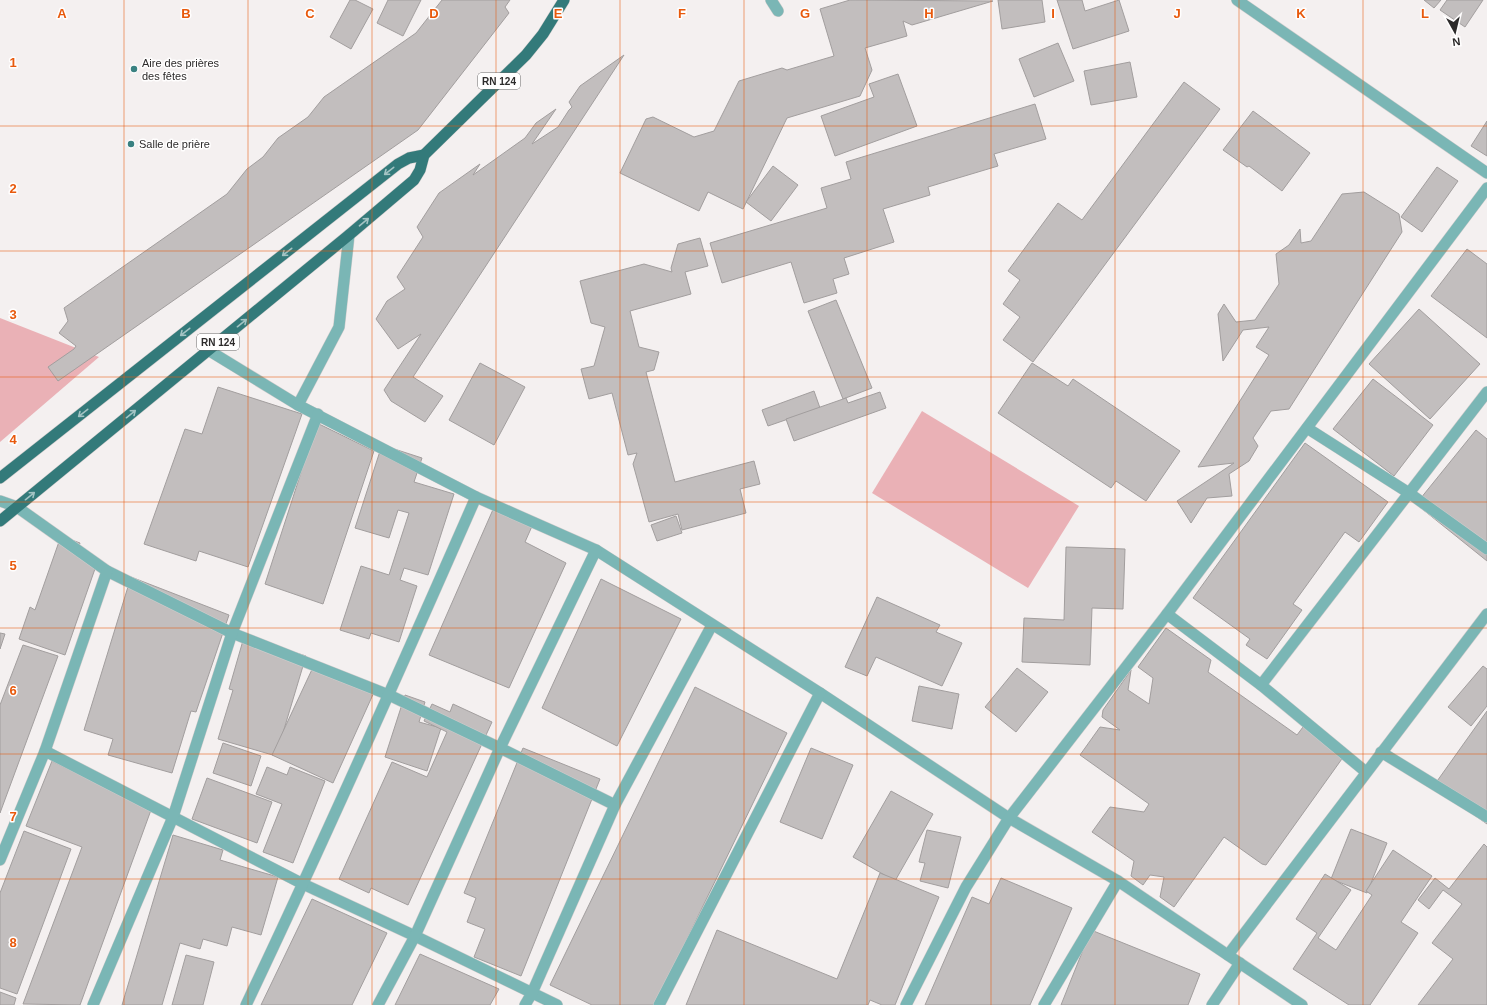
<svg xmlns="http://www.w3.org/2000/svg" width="1487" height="1005" font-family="Helvetica,sans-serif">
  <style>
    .green { fill: #eab1b6 }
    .building { fill: #c2bebe; stroke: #a29e9e }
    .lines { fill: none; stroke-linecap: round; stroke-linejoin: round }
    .service-casing { stroke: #d0cccc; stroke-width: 12 }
    .minor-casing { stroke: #d0cccc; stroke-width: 12 }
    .primary-casing { stroke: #d0cccc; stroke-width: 12 }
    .service { stroke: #7ab6b5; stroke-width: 11 }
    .minor { stroke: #7ab6b5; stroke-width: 11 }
    .primary { stroke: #337a7a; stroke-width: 11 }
    .oneway { stroke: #a3c3c3 }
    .grid { fill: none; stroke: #e8590c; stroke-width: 1; stroke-opacity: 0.55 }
    .poi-dot { fill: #398181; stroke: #fffefe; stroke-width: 1.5 }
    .labels { text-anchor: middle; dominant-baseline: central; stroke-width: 3; stroke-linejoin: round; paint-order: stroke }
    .shield { fill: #fffefe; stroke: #6b6a6a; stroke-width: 1 }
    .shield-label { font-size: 10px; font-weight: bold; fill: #2c2a2a }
    .poi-label { font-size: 11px; fill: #2c2a2a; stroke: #fffefe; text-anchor: start }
    .grid-label { font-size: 13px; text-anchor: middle; font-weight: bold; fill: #e8590c; stroke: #fffefe; stroke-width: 3; stroke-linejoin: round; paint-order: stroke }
  </style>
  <rect width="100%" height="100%" fill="#f4f0f0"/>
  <g class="green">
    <polygon points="0,318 99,357 0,442"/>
    <polygon points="922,411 1079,506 1028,588 872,493"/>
  </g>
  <g class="building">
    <polygon points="350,0 355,0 373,9 351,49 330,37"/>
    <polygon points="388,0 421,0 403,36 377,23"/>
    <polygon points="442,0 510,0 505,7 509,13 418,130 58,381 48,367 74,349 76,346 59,333 68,321 64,308 227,194 247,169 263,157 278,138 308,117 324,97 416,33"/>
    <polygon points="850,0 993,1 912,25 903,21 907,36 865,48 872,70 860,96 787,118 743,209 708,192 699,211 620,173 646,119 653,117 694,137 714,131 739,81 782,68 787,70 834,56 820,9"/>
    <polygon points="998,0 1042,0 1045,22 1002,29"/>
    <polygon points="1057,0 1082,0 1085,11 1119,0 1129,31 1073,49"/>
    <polygon points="1424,0 1441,0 1434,8"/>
    <polygon points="1447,0 1483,0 1465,27 1440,10"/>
    <polygon points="1058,43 1074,81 1034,97 1019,59"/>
    <polygon points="624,55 413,377 443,396 425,422 391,401 384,390 421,334 398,349 376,319 387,301 405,289 397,277 423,237 417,227 439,193 480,164 473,175 525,138 536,123 556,109 532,144 558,127 569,110 572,107 569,102 580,86"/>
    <polygon points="1130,62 1137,97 1091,105 1084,71"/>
    <polygon points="898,74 917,126 835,156 821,116 874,97 869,84"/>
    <polygon points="1184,82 1220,109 1033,362 1003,340 1020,317 1003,304 1020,280 1008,271 1058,203 1082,220"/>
    <polygon points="1035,104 1046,139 994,154 998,166 928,187 930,195 883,209 894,242 844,258 849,274 833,279 837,293 804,303 791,262 722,283 710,243 827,208 821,188 851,179 846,162"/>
    <polygon points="1253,111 1310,153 1282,191 1249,166 1247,167 1223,150"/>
    <polygon points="1487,121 1487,156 1471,146"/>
    <polygon points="773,166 798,185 771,221 746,202"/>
    <polygon points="1437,167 1458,181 1422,232 1401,217"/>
    <polygon points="1364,192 1399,214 1402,232 1289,409 1271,411 1253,438 1258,446 1249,461 1229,474 1232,496 1207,498 1191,523 1177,501 1234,463 1198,467 1269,355 1256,347 1269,327 1243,330 1223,361 1218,314 1224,304 1236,322 1255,320 1279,284 1276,254 1289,245 1300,229 1301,243 1311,241 1342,194"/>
    <polygon points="700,238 708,266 685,272 691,294 630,311 639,347 659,352 654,370 646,372 675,482 754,461 760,484 740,489 746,513 682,530 678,514 649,522 633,464 637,453 628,455 612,393 589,399 581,369 594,366 605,327 591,323 580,281 644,264 672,272 671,268 678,244"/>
    <polygon points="1467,249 1487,264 1487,338 1431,296"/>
    <polygon points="836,300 872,388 843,399 808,311"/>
    <polygon points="1419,309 1480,364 1430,419 1369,364"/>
    <polygon points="480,363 525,387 494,445 449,420"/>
    <polygon points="1032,363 1068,386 1073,379 1180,451 1146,501 1116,481 1111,488 998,413"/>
    <polygon points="1373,379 1433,425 1394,476 1333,429"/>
    <polygon points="218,387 302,414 248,567 199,551 196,561 144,544 185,429 202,434"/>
    <polygon points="814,391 820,408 768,426 762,410"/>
    <polygon points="880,392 886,408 794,441 786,419 846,398 848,403"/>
    <polygon points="317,423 374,451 323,604 265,584"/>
    <polygon points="1476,430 1487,439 1487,561 1416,504"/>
    <polygon points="1305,443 1388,502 1359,542 1345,532 1293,604 1302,610 1267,659 1246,645 1250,639 1193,598"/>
    <polygon points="382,445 422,458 414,482 454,494 428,575 404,568 400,580 417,586 399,642 371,633 369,639 340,630 361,566 389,575 409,513 398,510 389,538 355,528"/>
    <polygon points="495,505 533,524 525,542 566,563 509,688 429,655"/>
    <polygon points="676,516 682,533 657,541 651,525"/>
    <polygon points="61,536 80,543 76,556 97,563 65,655 19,639 30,607 35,610"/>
    <polygon points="1066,547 1125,549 1123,609 1092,608 1090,665 1022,662 1024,618 1064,620"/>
    <polygon points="131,577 229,615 196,712 191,711 172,773 108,755 113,739 84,730"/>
    <polygon points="601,579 681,619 617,746 542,708"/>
    <polygon points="877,597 940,625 936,632 962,643 942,686 876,657 867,676 845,667"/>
    <polygon points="1166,628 1211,660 1208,672 1297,735 1303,727 1344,756 1266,865 1262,864 1224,837 1174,907 1160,897 1164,877 1150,875 1143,885 1131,876 1134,861 1092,832 1110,807 1144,812 1149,804 1080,755 1100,727 1120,730 1102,717 1103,710 1131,670 1128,690 1149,704 1153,678 1138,667"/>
    <polygon points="0,633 5,634 0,649"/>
    <polygon points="244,637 306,656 276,756 218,739 233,690 229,689"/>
    <polygon points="23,645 58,656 0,813 0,705"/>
    <polygon points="315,663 375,690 333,783 272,755"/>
    <polygon points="1483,666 1487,669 1487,706 1471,726 1448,707"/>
    <polygon points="1017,668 1048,692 1016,732 985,707"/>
    <polygon points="919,686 959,694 952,729 912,721"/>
    <polygon points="695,687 787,733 655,1005 592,1005 550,985"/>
    <polygon points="405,695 425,702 419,722 441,728 427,771 385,757"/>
    <polygon points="432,704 450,712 453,704 492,722 408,905 371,888 369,893 339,879 392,762 427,777 447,732 424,721"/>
    <polygon points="1487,711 1487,824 1460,805 1435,784"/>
    <polygon points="223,743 261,756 251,786 213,773"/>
    <polygon points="523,748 600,779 521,976 474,957 485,929 467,922 476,898 464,893"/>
    <polygon points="811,748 853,765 822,839 780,822"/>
    <polygon points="52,761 151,810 80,1005 23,1004 82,847 26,826"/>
    <polygon points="267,767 287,775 290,767 325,781 293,863 263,852 282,804 256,794"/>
    <polygon points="207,778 272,802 257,843 192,819"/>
    <polygon points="891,791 933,814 895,881 853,857"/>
    <polygon points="1351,829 1387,843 1367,893 1331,879"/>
    <polygon points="927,830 961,837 948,888 920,881 925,863 919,862"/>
    <polygon points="24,831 71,849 17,994 0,988 0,893"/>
    <polygon points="173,835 223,850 220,860 278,877 261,935 232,927 227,946 203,939 200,949 180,943 162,1005 122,1005"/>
    <polygon points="1484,844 1487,847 1487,1005 1418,1005 1453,959 1432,943 1462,904 1443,890 1429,909 1418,900 1435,878 1449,889"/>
    <polygon points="1393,850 1432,876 1401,922 1418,933 1370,1005 1349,1005 1293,969 1317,933 1296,919 1325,874 1351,890 1318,938 1336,950 1372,895 1366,891"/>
    <polygon points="880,873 939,897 895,1005 882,1005 870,1000 868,1005 686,1005 717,930 837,979"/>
    <polygon points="1001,878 1072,908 1030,1005 925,1005 972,897 989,904"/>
    <polygon points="312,899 387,933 352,1005 261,1005"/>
    <polygon points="1091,930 1200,974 1188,1005 1061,1005"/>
    <polygon points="420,954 499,989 490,1005 395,1005"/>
    <polygon points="186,955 214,962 203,1005 172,1005"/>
    <polygon points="0,992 16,998 14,1005 0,1005"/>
  </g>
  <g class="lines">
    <g class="service-casing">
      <polyline id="service" points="1167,614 1261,685 1366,772"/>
    </g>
    <g class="minor-casing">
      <g id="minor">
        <polyline points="771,0 778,11"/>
        <polyline points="1237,0 1487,173"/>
        <polyline points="208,350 298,405 476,497 596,550 820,693 1009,818 1118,881 1302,1005"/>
        <polyline points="298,405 339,327 349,235"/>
        <polyline points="1307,428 1409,493 1487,549"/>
        <polyline points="0,501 17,507 107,571 232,633 389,695 500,748 615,805"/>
        <polyline points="1261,685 1487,392"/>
        <polyline points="45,751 303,884 415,936 557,1005"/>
        <polyline points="1381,752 1487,817"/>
        <polyline points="0,860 45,751 107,571"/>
        <polyline points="1228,955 1487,614"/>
        <polyline points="93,1005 173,817 232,633 318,414"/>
        <path d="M 246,1005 C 326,837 401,668 476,497"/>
        <polyline points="378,1005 415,936 500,748 596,550"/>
        <polyline points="525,1005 532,993 615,805 712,625"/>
        <polyline points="659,1005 820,693"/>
        <polyline points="906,1005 966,887 1009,818 1167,614 1487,188"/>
        <polyline points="1044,1005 1118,881"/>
        <polyline points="1212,1005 1240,963"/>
      </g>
    </g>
    <g class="primary-casing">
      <g id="primary">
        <polyline points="0,478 398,164 409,158 424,155"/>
        <polyline points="0,521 349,235 414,180 420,170 424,155 526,55 543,34 564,0"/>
      </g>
    </g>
    <use href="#service" class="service"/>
    <use href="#minor" class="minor"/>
    <use href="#primary" class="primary"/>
  </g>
  <defs><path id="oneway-shaft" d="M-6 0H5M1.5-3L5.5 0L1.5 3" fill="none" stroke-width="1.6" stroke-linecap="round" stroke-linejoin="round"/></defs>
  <g class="oneway">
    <use href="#oneway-shaft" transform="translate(389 171) rotate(142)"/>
    <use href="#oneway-shaft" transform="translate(364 222) rotate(-40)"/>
    <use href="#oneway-shaft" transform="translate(287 252) rotate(142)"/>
    <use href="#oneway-shaft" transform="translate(242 323) rotate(-39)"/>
    <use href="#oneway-shaft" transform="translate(185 332) rotate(142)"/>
    <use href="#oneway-shaft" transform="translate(83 413) rotate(142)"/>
    <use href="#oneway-shaft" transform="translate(131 414) rotate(-39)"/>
    <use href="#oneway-shaft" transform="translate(30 496) rotate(-39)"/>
  </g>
  <path class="grid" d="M 124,0 L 124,1005M 248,0 L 248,1005M 372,0 L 372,1005M 496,0 L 496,1005M 620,0 L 620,1005M 744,0 L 744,1005M 867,0 L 867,1005M 991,0 L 991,1005M 1115,0 L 1115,1005M 1239,0 L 1239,1005M 1363,0 L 1363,1005M 0,126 L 1487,126M 0,251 L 1487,251M 0,377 L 1487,377M 0,502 L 1487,502M 0,628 L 1487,628M 0,754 L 1487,754M 0,879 L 1487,879"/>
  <g class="poi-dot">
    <circle cx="134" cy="69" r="4"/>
    <circle cx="131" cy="144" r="4"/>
  </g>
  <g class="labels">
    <g class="shield">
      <rect x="478" y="73" width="42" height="16" rx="3"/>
      <rect x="197" y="334" width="42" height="16" rx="3"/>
    </g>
    <g class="shield-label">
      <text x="499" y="81">RN 124</text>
      <text x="218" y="342">RN 124</text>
    </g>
    <g class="poi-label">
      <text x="142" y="63">Aire des prières<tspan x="142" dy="13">des fêtes</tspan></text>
      <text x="139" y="144">Salle de prière</text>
    </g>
  </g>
  <g class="grid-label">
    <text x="62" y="18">A</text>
    <text x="186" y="18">B</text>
    <text x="310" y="18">C</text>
    <text x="434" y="18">D</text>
    <text x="558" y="18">E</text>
    <text x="682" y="18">F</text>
    <text x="805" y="18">G</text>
    <text x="929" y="18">H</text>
    <text x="1053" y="18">I</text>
    <text x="1177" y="18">J</text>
    <text x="1301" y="18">K</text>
    <text x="1425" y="18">L</text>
    <text x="13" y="67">1</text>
    <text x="13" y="193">2</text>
    <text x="13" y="319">3</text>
    <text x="13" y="444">4</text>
    <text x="13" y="570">5</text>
    <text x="13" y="695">6</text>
    <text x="13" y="821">7</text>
    <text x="13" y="947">8</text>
  </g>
  <g transform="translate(1455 32) rotate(172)" stroke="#fffefe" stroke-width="3" paint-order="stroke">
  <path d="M0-3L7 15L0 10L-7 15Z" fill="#2c2a2a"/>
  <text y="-6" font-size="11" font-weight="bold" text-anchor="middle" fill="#2c2a2a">N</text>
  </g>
</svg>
